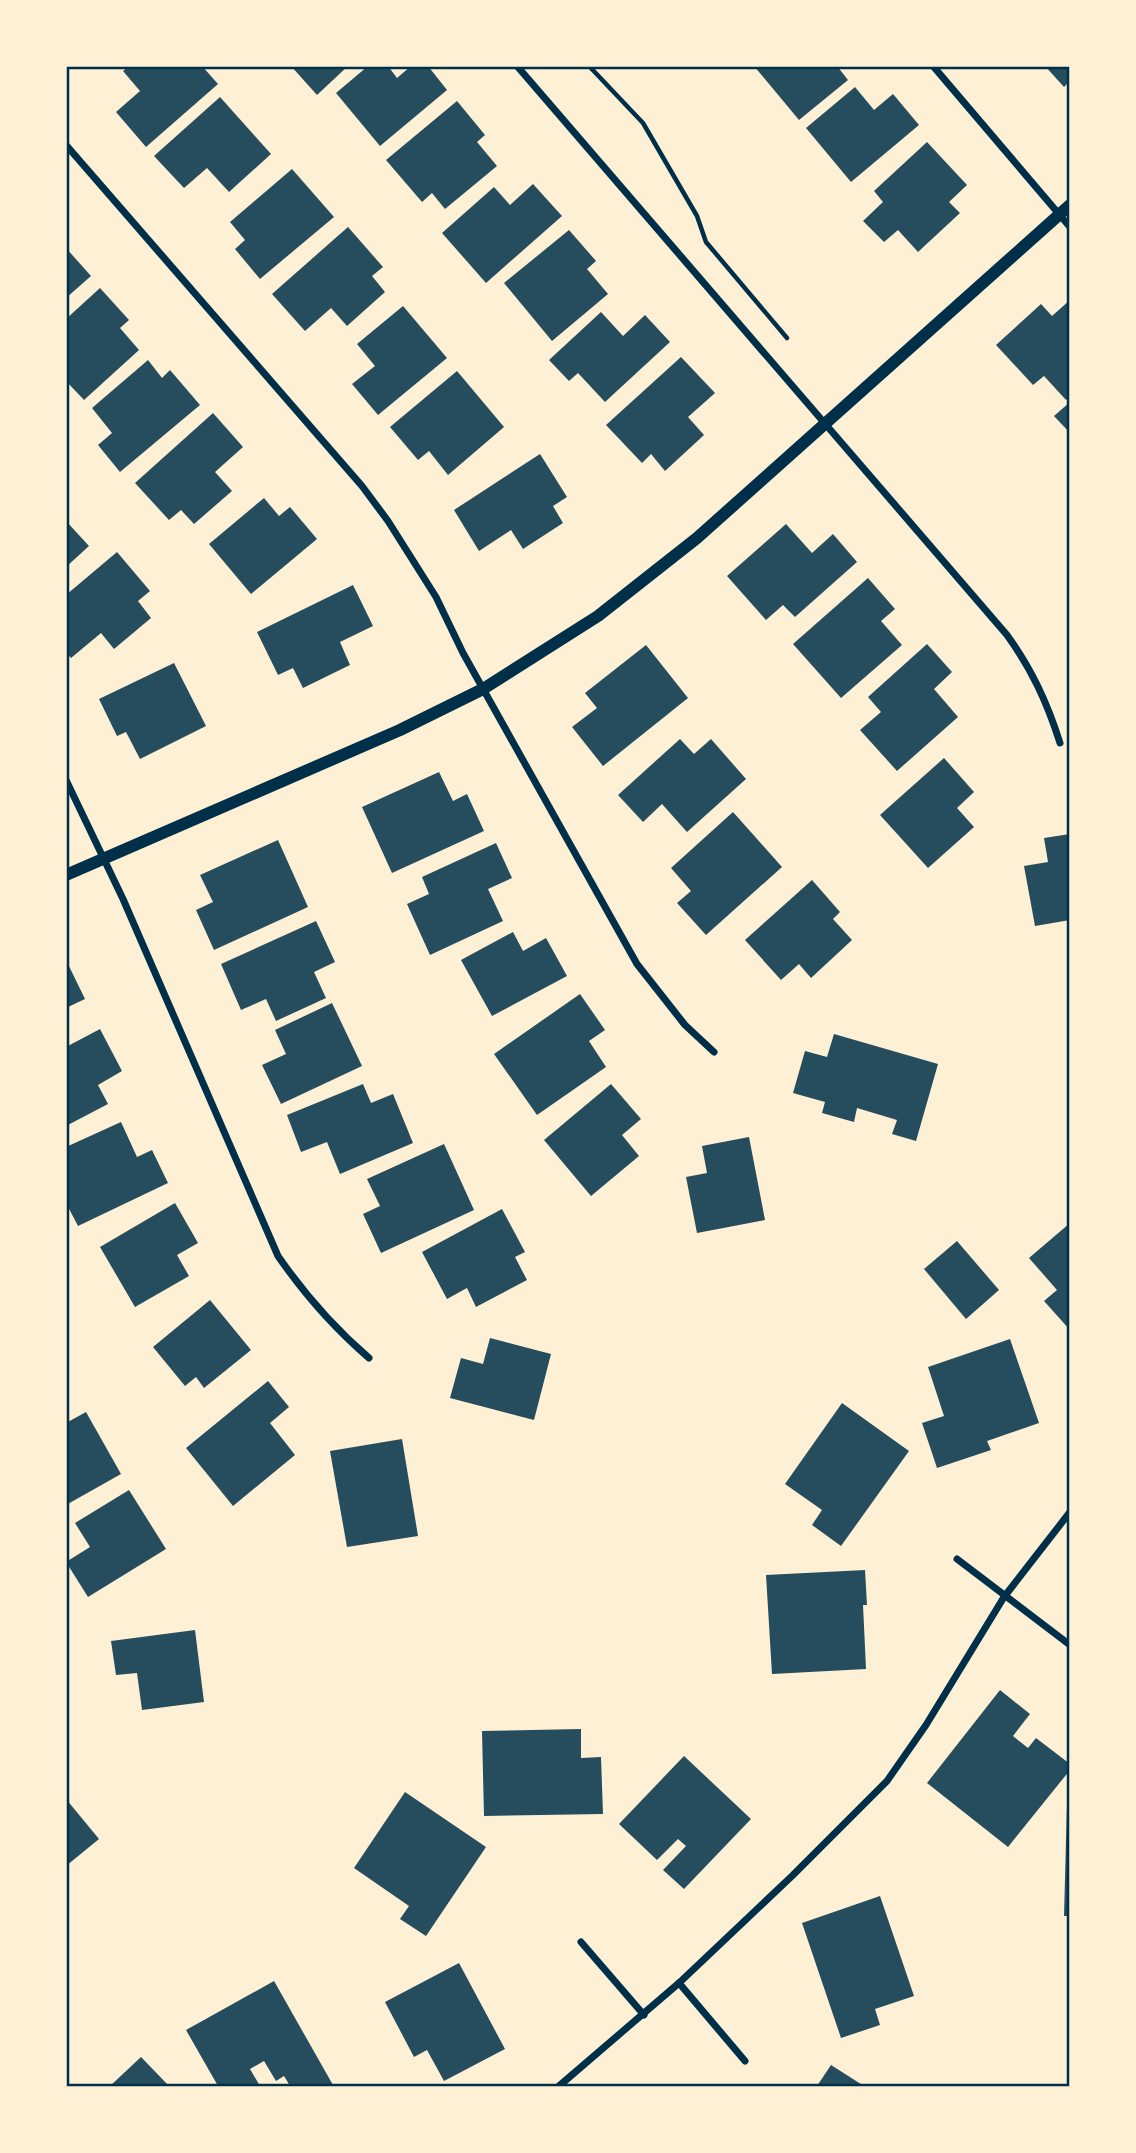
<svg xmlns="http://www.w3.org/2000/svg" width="1136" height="2153" font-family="Inter,sans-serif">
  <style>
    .building { fill: #264d5e }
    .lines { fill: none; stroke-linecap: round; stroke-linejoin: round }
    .path { stroke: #003049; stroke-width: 4.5 }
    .minor { stroke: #003049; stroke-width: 7 }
    .tertiary { stroke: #003049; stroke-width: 12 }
    .neatline { fill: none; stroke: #003049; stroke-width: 2.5 }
  </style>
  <rect width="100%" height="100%" fill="#fdf0d5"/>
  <g class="building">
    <polygon points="129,66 202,66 218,84 146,147 116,112 140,91 123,71"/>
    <polygon points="291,66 348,66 317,95"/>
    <polygon points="368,66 388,66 397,78 411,66 428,66 447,90 380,146 336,93"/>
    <polygon points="754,66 837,66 848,80 799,120"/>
    <polygon points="1045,66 1070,66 1070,81 1064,87"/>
    <polygon points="855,87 874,110 893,94 919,125 851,182 806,128"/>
    <polygon points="220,97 271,154 229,192 207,168 184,188 154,156"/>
    <polygon points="457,101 485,135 477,142 497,166 445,209 432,193 422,202 386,160"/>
    <polygon points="927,142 967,185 949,202 960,213 918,252 898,230 884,242 863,221 883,202 874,191"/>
    <polygon points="292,169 334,217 260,279 235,249 245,240 230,222"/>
    <polygon points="533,184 562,216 486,283 442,233 494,187 510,205"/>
    <polygon points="348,227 383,267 372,276 385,292 347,326 331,308 305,331 272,294"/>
    <polygon points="569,230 596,261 587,269 608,294 552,341 504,283"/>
    <polygon points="66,248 91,276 66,298"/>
    <polygon points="100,288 129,320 120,328 139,350 84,400 66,381 66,319"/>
    <polygon points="1070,300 1070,396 1066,400 1044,376 1033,385 996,345 1041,304 1052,316"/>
    <polygon points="403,306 447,358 378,415 352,384 375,366 357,344"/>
    <polygon points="601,312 623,336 645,315 670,342 605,402 578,373 569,381 549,360"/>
    <polygon points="681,357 715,393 688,417 704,435 665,471 651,454 642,463 606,425"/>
    <polygon points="148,360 162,378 170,370 200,405 120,472 98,445 112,433 92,408"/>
    <polygon points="457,371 504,427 448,475 429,451 418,460 390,427"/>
    <polygon points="1070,402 1070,433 1054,416"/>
    <polygon points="213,413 243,447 215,472 232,491 194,524 181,510 169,520 135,483"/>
    <polygon points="540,454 567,497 553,506 563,523 523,549 511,530 479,551 454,510"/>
    <polygon points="264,498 279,516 290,507 317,539 251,594 209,544"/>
    <polygon points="66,521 89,546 66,567"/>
    <polygon points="786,524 812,553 833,534 857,562 795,617 783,605 766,620 727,576"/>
    <polygon points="117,552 150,591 138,601 151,618 114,649 101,633 71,658 66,652 66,595"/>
    <polygon points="868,578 895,609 881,621 902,645 841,698 793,644"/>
    <polygon points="353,585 373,626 340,642 350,665 303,688 293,668 278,675 257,632"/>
    <polygon points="927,644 952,672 934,689 958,717 897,771 860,730 881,712 868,697"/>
    <polygon points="646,645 688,698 603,766 572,727 597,708 585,693"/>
    <polygon points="174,663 206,726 140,759 126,732 117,736 99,699"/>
    <polygon points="680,739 694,754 711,739 746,779 687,832 662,804 643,822 618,795"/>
    <polygon points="944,758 974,792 957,808 974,827 928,868 880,815"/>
    <polygon points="439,772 453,801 467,794 484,831 392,873 362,807"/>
    <polygon points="733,812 782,867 706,935 677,903 691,891 671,868"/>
    <polygon points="1070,834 1070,920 1035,926 1024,866 1048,862 1044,838"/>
    <polygon points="278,840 308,907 214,950 196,910 213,902 200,875"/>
    <polygon points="496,843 512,878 488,889 503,921 430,955 407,904 429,894 422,877"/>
    <polygon points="812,880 840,912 833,919 852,940 811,978 799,964 781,980 745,940"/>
    <polygon points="316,921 335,962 314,972 326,998 276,1021 266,999 241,1010 221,964"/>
    <polygon points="513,932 523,951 546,938 567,976 492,1016 461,960"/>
    <polygon points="66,960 85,999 66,1008"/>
    <polygon points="580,994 605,1030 589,1041 606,1067 537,1115 494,1054"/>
    <polygon points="332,1003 362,1066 281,1104 262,1065 286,1054 275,1030"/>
    <polygon points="100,1029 122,1071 98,1085 108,1104 66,1126 66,1047"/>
    <polygon points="834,1034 938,1064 916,1141 892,1134 897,1120 857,1108 854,1122 822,1113 825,1102 793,1093 805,1051 827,1057"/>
    <polygon points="363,1084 371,1103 393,1094 413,1143 340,1174 327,1142 301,1152 287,1115"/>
    <polygon points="611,1084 641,1119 622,1135 639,1156 591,1196 544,1140"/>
    <polygon points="121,1122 137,1157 152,1150 168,1183 78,1226 66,1203 66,1147"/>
    <polygon points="749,1137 765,1220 697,1233 686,1177 707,1173 702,1146"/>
    <polygon points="444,1144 474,1210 381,1253 363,1214 380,1206 367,1179"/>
    <polygon points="175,1203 198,1243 177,1255 189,1276 135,1307 100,1247"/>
    <polygon points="502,1209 525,1252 515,1257 527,1280 476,1307 467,1288 447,1299 422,1252"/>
    <polygon points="1070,1223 1070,1330 1044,1301 1057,1290 1029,1258"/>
    <polygon points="957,1241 999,1290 966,1319 924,1269"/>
    <polygon points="210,1300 251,1350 204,1388 196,1377 185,1386 153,1347"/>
    <polygon points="490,1338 551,1354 534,1420 450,1398 461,1358 483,1364"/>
    <polygon points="1010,1339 1039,1423 987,1441 991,1450 937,1468 922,1423 944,1416 928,1367"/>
    <polygon points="268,1381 289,1407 270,1423 295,1455 233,1506 186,1448"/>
    <polygon points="842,1403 909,1451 841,1546 812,1525 822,1510 785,1484"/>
    <polygon points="86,1412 121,1474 66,1505 66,1423"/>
    <polygon points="402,1439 418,1536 347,1547 330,1451"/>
    <polygon points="129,1490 166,1549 88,1597 66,1562 90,1547 75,1523"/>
    <polygon points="865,1570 867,1605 863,1605 866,1669 772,1674 766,1575"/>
    <polygon points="195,1630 204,1702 142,1710 137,1673 116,1675 111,1641"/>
    <polygon points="1000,1690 1030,1714 1013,1736 1028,1748 1036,1738 1070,1764 1070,1770 1008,1847 927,1783"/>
    <polygon points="581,1729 581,1758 601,1757 603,1814 484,1816 482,1731"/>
    <polygon points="684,1756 751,1819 684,1889 663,1870 686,1846 678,1839 657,1860 619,1824"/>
    <polygon points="405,1792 486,1847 426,1936 400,1919 409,1906 354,1868"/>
    <polygon points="66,1799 99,1839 66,1866"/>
    <polygon points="1067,1804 1070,1804 1070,1916 1064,1916"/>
    <polygon points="880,1896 914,1996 875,2009 880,2025 841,2038 802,1923"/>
    <polygon points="459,1963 505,2049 444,2081 427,2050 414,2057 385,2002"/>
    <polygon points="274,1981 333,2085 331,2086 290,2086 284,2076 276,2081 264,2061 250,2069 260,2086 218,2086 186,2030"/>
    <polygon points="141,2057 169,2086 110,2086"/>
    <polygon points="831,2065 864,2086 817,2086"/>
  </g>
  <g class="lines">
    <polyline class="path" points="589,66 643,123 697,216 706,242 787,338"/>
    <g class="minor">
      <path d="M 517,66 L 1007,635 C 1032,670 1047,702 1060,743"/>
      <polyline points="933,66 1070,227"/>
      <polyline points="66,145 362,486 388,521 436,597 463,653 637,964 685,1025 714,1052"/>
      <path d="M 66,780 L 123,899 L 278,1256 C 305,1295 333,1327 369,1358"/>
      <polyline points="957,1559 1070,1645"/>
      <polyline points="581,1942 644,2015"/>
      <polyline points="679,1983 745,2061"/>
      <polyline points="559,2086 679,1983 792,1876 887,1781 926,1725 1004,1597 1070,1512"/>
    </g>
    <polyline class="tertiary" points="66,875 400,730 483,689 598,616 697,538 1070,205"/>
  </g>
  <rect width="1136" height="2153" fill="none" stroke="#fdf0d5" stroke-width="136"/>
  <rect x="68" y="68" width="1000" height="2017" class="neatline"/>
</svg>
